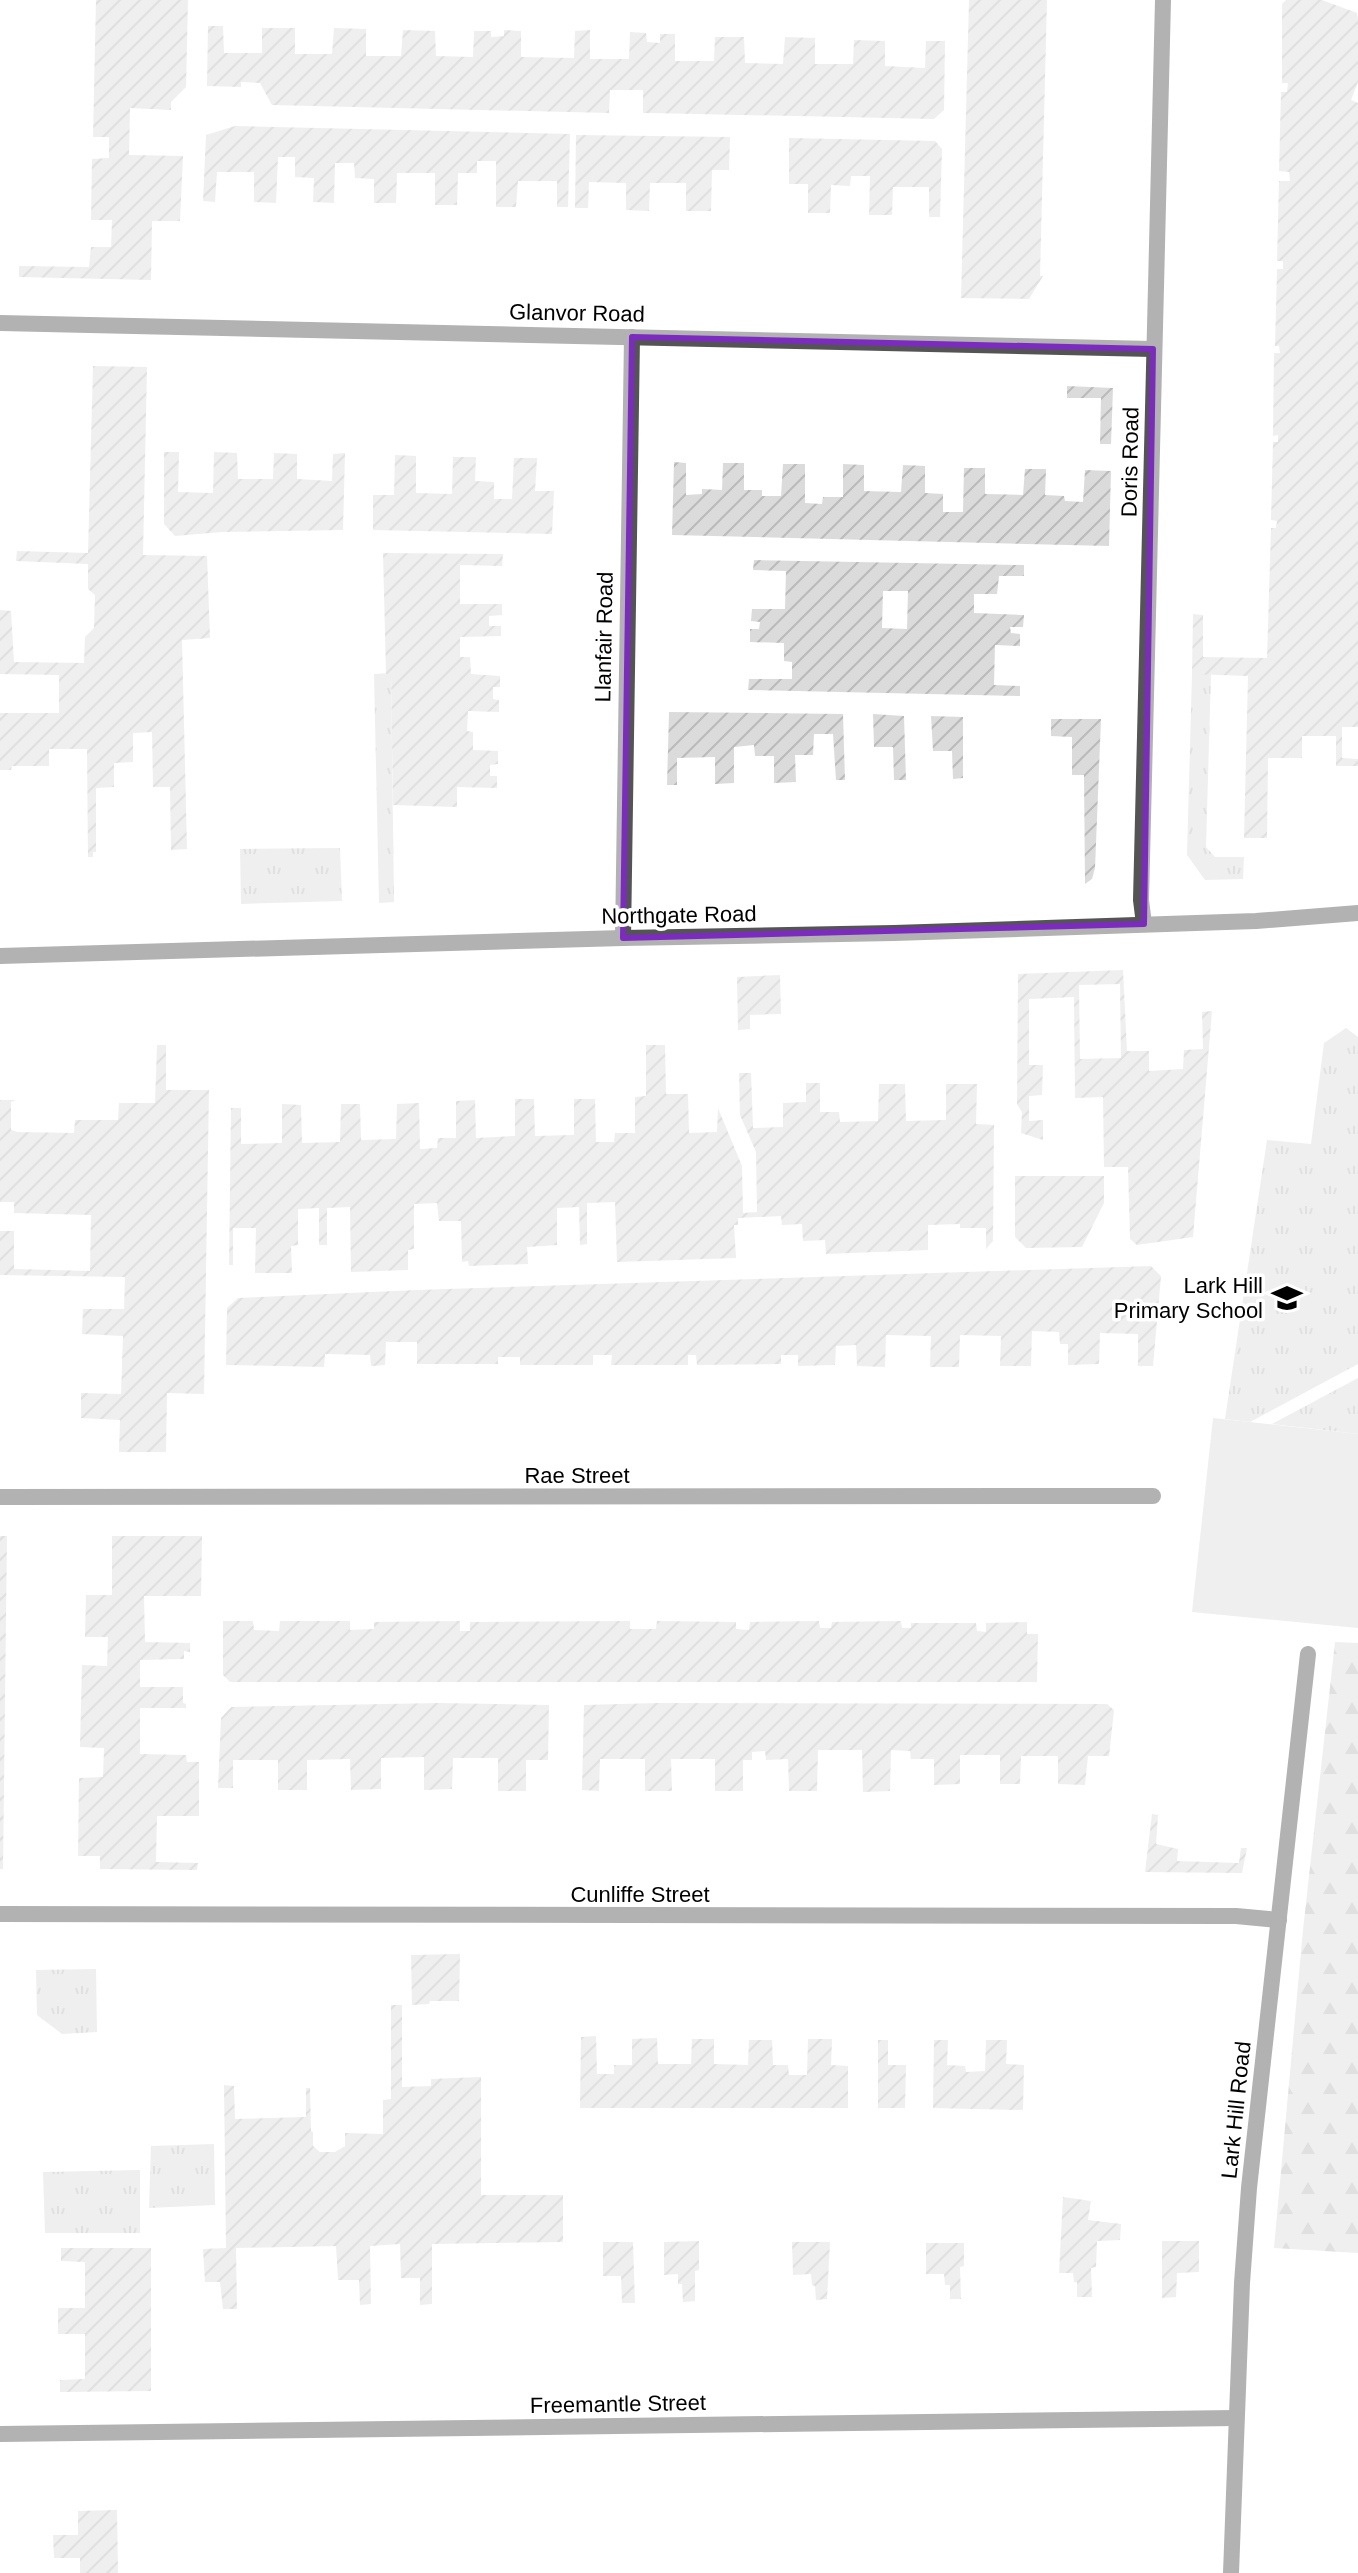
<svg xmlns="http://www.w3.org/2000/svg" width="1358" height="2573" font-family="Arial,sans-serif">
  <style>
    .grass { fill: url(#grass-tufts) }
    .forest { fill: url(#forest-firs) }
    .park { fill: #dbdbdb }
    .garden { fill: url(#garden-furrows); fill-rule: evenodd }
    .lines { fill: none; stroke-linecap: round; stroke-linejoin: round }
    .minor { stroke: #545454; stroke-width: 16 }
    .marked { fill: none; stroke: #7b2cbf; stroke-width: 6; stroke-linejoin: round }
    .labels { text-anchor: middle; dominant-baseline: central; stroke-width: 7; stroke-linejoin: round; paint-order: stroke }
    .street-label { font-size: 22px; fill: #000; stroke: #fff }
    .poi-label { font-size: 22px; fill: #000; stroke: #fff; text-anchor: end }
  </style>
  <defs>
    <pattern id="grass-tufts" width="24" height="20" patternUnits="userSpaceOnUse" patternTransform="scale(2)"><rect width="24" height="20" fill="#dbdbdb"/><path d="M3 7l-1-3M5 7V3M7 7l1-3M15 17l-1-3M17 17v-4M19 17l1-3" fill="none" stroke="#bababa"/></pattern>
    <pattern id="forest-firs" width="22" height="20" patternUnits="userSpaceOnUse" patternTransform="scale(2)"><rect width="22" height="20" fill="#dbdbdb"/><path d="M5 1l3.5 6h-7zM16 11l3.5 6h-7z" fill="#bababa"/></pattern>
    <pattern id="garden-furrows" width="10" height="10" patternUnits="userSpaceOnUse" patternTransform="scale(2)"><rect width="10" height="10" fill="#dbdbdb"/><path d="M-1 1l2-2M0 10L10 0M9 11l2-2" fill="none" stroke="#bababa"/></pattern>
  </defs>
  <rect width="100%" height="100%" fill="#fff"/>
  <g class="grass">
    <polygon points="391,673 394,902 379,903 374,674"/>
    <polygon points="1192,674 1211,674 1206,847 1215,857 1244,857 1243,879 1205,880 1187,855"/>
    <polygon points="340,848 342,901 241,904 240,849"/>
    <polygon points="1346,1028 1358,1037 1358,1364 1250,1422 1225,1419 1267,1140 1311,1144 1324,1043"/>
    <polygon points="1358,1378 1358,1434 1272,1424"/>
    <polygon points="96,1969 97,2032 62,2034 37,2015 36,1970"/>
    <polygon points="214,2144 215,2205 149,2208 151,2146"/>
    <polygon points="140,2170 140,2233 45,2233 43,2172"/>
  </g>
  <polygon class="forest" points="1335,1642 1358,1643 1358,2253 1274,2248 1303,1930"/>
  <polygon class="park" points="1213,1418 1358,1434 1358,1628 1192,1612"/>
  <g class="garden">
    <polygon points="96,0 188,0 186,87 171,102 171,110 130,108 129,155 183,156 180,221 152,221 151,280 19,277 19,266 89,267 91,247 111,247 112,220 91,220 92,159 109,158 109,137 93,137"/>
    <polygon points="969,0 1047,0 1040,276 1043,276 1029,299 961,298"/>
    <polygon points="1286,0 1322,0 1357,13 1358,19 1358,82 1351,100 1358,103 1358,727 1342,727 1342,758 1358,759 1358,766 1336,766 1336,736 1302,736 1302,758 1268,758 1267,838 1244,838 1248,676 1192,674 1193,614 1203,615 1203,657 1267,658 1271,528 1276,528 1277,521 1271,520 1273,442 1278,442 1278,435 1273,436 1274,353 1280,353 1279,346 1275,346 1277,269 1283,269 1283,261 1277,261 1279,181 1290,181 1289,172 1279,171 1281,92 1287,92 1288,83 1282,83 1282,4"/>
    <polygon points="208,26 223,26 224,53 262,53 262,28 295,28 295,54 332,54 334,28 366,29 366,56 401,56 403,30 435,31 436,56 473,57 474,31 491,31 491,37 504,36 504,30 521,31 521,57 574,58 575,31 590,30 590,59 629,59 630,32 646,33 647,42 660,43 660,34 675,34 675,61 714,61 715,37 744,37 745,63 783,64 785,37 815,38 815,64 853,64 854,40 885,41 885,66 925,68 926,41 945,41 944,110 934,119 651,113 643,113 643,90 610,90 609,113 272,105 260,83 241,82 241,87 207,86"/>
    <polygon points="235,126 570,134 568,207 557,207 557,181 518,181 516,207 496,207 496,161 477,161 477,173 458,173 457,205 435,205 435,173 397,173 396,203 374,203 374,179 355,178 354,163 335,163 334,203 313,202 314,178 295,177 295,157 278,157 276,203 254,202 254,172 217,172 215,202 203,201 206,135"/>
    <polygon points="576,135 730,137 729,170 712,170 711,211 686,211 686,183 650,183 649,211 626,210 626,183 589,182 588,208 575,208"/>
    <polygon points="789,138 935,141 942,149 940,217 929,217 929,187 893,187 892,215 869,215 870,176 851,176 850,186 831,185 830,213 808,213 808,184 789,184"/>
    <polygon points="93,366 147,367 143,555 207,556 210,638 182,640 187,849 171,850 170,787 153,787 152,732 133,733 133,762 114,763 114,787 96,788 96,852 93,852 93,857 88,857 87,749 49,749 49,766 12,766 11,770 0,770 0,713 59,713 59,675 0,674 0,610 11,611 14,662 84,663 85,637 94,628 95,595 88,589 88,564 16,561 17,551 88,553"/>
    <polygon points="1067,386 1113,388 1111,444 1100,444 1101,398 1067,398"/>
    <polygon points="164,452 179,452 178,492 213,493 214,452 237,453 238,479 273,479 274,453 297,454 297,479 332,481 333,454 345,453 343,530 222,532 175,536 164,524"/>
    <polygon points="395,455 416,456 416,493 452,494 453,457 476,457 475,481 494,482 494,499 512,499 514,458 537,458 535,491 554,491 552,534 373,530 373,495 394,495"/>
    <polygon points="674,462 686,463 686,495 702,494 702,489 722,490 723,463 744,463 744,490 762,490 762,496 781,496 783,464 805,464 805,503 822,504 823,497 843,497 843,464 864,465 864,491 901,492 903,465 925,466 925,493 943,494 943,512 963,512 964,468 985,468 985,494 1023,495 1025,469 1046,469 1045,495 1064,496 1065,501 1083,502 1085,470 1111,471 1109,546 672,535"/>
    <polygon points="383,553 503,554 502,566 460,565 460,604 502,604 502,615 489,616 489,626 501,626 501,636 460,637 460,657 470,657 471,674 500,676 500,687 493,687 493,699 499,700 499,712 468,711 467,731 473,732 473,750 498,751 498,764 490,765 490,776 497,776 497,788 457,787 457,807 393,805 391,674 386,674"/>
    <path d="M 754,560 L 1024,565 L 1024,576 L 999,576 L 997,594 L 974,594 L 974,613 L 1024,615 L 1023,627 L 1010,627 L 1011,633 L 1020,634 L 1020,646 L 995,645 L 994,685 L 1020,686 L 1020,696 L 748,690 L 749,679 L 792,679 L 792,662 L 784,661 L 784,643 L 750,642 L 750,629 L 759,629 L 760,622 L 751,621 L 752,609 L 785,609 L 786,571 L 753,570 ZM 883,591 L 908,591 L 907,629 L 882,628 Z"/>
    <polygon points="669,712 843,714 845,780 836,780 833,734 814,734 813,755 795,755 796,782 774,783 774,756 755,756 754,745 734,747 734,783 715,784 715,757 677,758 677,785 667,785"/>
    <polygon points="873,714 904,716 906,780 894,780 893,747 874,747"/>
    <polygon points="931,716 963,717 963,778 953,779 952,751 933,751"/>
    <polygon points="1051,719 1101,719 1095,868 1092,879 1085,884 1084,775 1072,775 1072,737 1051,736"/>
    <path d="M 1123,970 L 1127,1051 L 1149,1051 L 1149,1071 L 1183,1069 L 1184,1050 L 1203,1049 L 1202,1012 L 1212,1011 L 1193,1237 L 1137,1245 L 1130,1239 L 1128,1167 L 1104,1167 L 1103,1097 L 1075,1098 L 1074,997 L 1029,999 L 1029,1065 L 1043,1065 L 1042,1095 L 1029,1096 L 1029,1121 L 1043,1120 L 1043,1140 L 1021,1133 L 1022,1112 L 1017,1104 L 1018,974 ZM 1120,984 L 1121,1058 L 1080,1059 L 1079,985 Z"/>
    <polygon points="780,975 781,1014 750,1015 750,1029 738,1030 737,977"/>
    <polygon points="157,1045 166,1045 166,1090 209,1090 204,1394 167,1393 166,1452 119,1452 120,1420 81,1418 81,1393 121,1394 123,1336 82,1334 83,1309 124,1309 125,1277 0,1275 0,1231 14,1231 14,1269 90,1271 91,1215 14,1213 14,1202 0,1202 0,1100 16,1100 11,1102 11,1130 17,1132 74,1133 75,1120 118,1120 119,1103 155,1103"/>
    <polygon points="646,1045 665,1045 666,1094 688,1094 689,1133 717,1132 718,1108 742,1166 743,1213 757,1212 756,1152 740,1115 739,1073 751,1073 753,1128 783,1127 783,1103 806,1102 806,1083 820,1083 820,1112 839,1112 840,1122 878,1121 879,1084 905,1084 906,1121 946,1120 946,1084 977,1084 976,1124 994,1125 993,1241 986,1249 986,1228 960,1228 960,1224 928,1225 928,1250 826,1254 825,1240 803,1241 802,1224 782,1225 781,1216 738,1218 738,1225 734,1225 736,1258 617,1262 615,1202 587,1203 587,1244 580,1245 579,1207 557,1208 557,1245 527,1247 528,1264 469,1266 468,1261 462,1262 461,1221 439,1221 437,1203 414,1204 414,1249 408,1250 408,1270 351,1272 350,1207 327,1208 327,1245 319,1245 319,1208 298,1209 298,1245 291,1246 292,1273 255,1273 256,1228 233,1228 233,1265 229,1265 231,1108 241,1108 241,1144 282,1143 282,1104 301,1105 302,1143 340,1142 341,1104 360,1104 361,1140 396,1139 397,1104 419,1103 420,1149 437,1148 438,1138 456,1138 456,1101 475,1100 476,1138 515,1136 515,1099 534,1099 535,1136 574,1135 574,1099 595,1099 596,1142 614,1142 615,1133 635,1133 635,1097 646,1096"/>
    <polygon points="1015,1176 1104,1176 1104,1203 1082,1247 1026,1248 1015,1237"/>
    <polygon points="1151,1266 1161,1276 1153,1366 1138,1366 1138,1334 1100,1333 1099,1364 1068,1365 1068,1344 1060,1344 1059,1332 1032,1331 1031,1366 1000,1366 1001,1336 960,1335 959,1367 930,1367 931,1336 886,1335 885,1367 857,1366 856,1345 836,1346 835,1365 798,1366 798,1355 781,1355 781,1364 697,1365 696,1355 688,1355 688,1365 611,1365 612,1355 593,1355 593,1365 520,1365 520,1357 498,1357 498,1364 417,1364 417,1342 386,1342 385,1365 371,1366 370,1355 325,1354 324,1367 226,1365 227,1308 238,1298 417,1290"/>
    <polygon points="0,1536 7,1536 3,1869 0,1869"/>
    <polygon points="112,1536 202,1536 201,1596 144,1596 145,1642 190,1643 190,1652 184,1651 184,1659 140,1660 140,1687 183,1687 183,1703 186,1704 186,1708 140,1708 140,1754 186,1755 187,1762 199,1762 199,1816 157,1816 156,1862 198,1863 197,1870 100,1869 100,1856 78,1856 79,1778 103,1777 104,1748 80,1747 82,1665 107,1666 108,1637 85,1637 86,1595 112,1595"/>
    <polygon points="223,1621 253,1621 254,1630 279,1631 280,1621 350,1621 350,1630 374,1629 374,1622 460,1621 460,1631 470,1631 470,1622 630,1621 630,1629 656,1629 657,1621 736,1622 736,1629 749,1630 750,1622 819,1621 820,1628 831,1628 832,1622 901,1621 902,1628 911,1628 911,1623 976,1623 977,1631 986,1632 986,1623 1027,1622 1027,1634 1038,1634 1037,1682 230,1682 223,1675"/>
    <polygon points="439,1703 549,1705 548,1760 526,1760 526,1791 498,1791 498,1758 453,1758 452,1789 424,1790 424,1757 381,1758 381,1789 351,1790 350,1759 307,1760 307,1790 278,1790 278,1760 233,1760 233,1788 218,1788 221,1718 231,1707"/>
    <polygon points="658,1703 1107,1704 1114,1710 1109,1756 1088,1756 1085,1785 1058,1784 1058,1756 1021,1756 1020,1784 1000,1784 1000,1755 960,1755 960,1784 934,1785 934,1759 911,1759 910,1751 891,1750 890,1791 863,1792 862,1750 818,1750 817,1791 789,1791 788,1759 766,1760 765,1751 752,1752 752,1760 743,1760 743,1791 715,1791 715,1759 671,1759 672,1791 645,1791 645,1759 600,1759 599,1791 582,1790 584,1705"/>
    <polygon points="1152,1814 1158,1815 1156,1844 1178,1849 1177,1861 1239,1863 1241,1848 1247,1848 1242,1873 1145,1872"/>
    <polygon points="460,1954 459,2001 430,2001 429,2004 412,2005 411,1955"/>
    <polygon points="391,2005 402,2005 402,2087 431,2086 431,2079 481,2077 481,2195 563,2195 563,2242 432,2244 432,2304 420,2305 420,2278 401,2278 400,2244 370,2246 371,2304 360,2305 359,2280 338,2280 336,2246 236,2248 237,2309 223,2309 220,2282 205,2282 203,2249 226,2248 224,2085 234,2086 235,2119 306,2117 306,2088 310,2088 311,2131 313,2132 313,2146 320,2152 335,2152 345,2146 345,2133 383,2134 383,2100 391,2099"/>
    <polygon points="596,2036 597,2074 614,2074 614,2065 632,2065 632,2039 657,2038 658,2064 691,2064 692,2039 714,2039 714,2064 748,2065 749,2040 772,2040 773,2065 788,2065 789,2075 807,2075 808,2039 832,2039 831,2065 848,2066 848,2108 580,2108 581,2037"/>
    <polygon points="878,2040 888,2040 888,2065 906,2065 905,2108 878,2108"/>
    <polygon points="934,2040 948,2040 947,2065 965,2066 966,2072 985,2071 986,2040 1007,2040 1006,2064 1024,2065 1023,2110 933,2108"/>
    <polygon points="1063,2197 1091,2201 1088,2220 1121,2224 1120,2240 1097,2241 1096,2267 1091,2268 1092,2297 1077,2297 1077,2282 1074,2282 1073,2273 1059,2273"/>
    <polygon points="699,2241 699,2270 695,2271 695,2301 683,2302 682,2284 678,2284 678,2274 664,2275 664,2242"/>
    <polygon points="1162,2241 1199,2241 1199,2272 1177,2273 1176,2297 1162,2298"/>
    <polygon points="603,2242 633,2242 635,2303 622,2303 621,2276 603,2276"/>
    <polygon points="792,2242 830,2242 827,2299 816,2300 815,2286 812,2285 811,2274 793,2275"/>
    <polygon points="926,2243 964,2243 964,2266 960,2267 961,2299 950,2299 950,2285 945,2285 944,2274 926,2274"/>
    <polygon points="61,2248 151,2248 151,2391 60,2392 60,2380 85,2379 85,2334 58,2334 58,2308 85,2308 85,2262 61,2261"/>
    <polygon points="117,2510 118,2573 80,2573 80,2558 54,2558 53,2535 78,2535 78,2511"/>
  </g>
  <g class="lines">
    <g class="minor">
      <polyline points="0,323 1153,349"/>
      <polyline points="1144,924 1141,900 1163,0"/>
      <polyline points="623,938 632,337"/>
      <polyline points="0,956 623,938 894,933 1256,921 1358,913"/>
      <polyline points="0,1497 1153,1496"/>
      <polyline points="0,1914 1236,1916 1279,1920"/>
      <polyline points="0,2434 1236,2418"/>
      <polyline points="1231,2573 1242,2283 1249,2188 1308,1654"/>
    </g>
  </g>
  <path d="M0 0H1358V2573H0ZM 632,337 L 1153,349 L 1144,924 L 623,938 Z" fill="#fff" fill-opacity=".55" fill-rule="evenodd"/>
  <path class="marked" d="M 632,337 L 1153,349 L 1144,924 L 623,938 Z"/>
  <defs>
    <g id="school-bare" transform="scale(2.4)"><path d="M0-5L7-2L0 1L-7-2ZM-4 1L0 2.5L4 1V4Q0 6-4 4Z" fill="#000" stroke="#fff" stroke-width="2.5" paint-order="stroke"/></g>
  </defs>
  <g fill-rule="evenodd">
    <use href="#school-bare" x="1287" y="1298"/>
  </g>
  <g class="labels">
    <g class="street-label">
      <text transform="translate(577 313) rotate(1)">Glanvor Road</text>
      <text transform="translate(1130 462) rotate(-89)">Doris Road</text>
      <text transform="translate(604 637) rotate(-89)">Llanfair Road</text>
      <text transform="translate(679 915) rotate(-1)">Northgate Road</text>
      <text x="577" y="1475">Rae Street</text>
      <text x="640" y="1894">Cunliffe Street</text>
      <text transform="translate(1236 2110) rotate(-84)">Lark Hill Road</text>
      <text transform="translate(618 2404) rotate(-1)">Freemantle Street</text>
    </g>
    <g class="poi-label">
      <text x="1263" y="1285">Lark Hill<tspan x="1263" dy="25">Primary School</tspan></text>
    </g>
  </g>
</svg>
